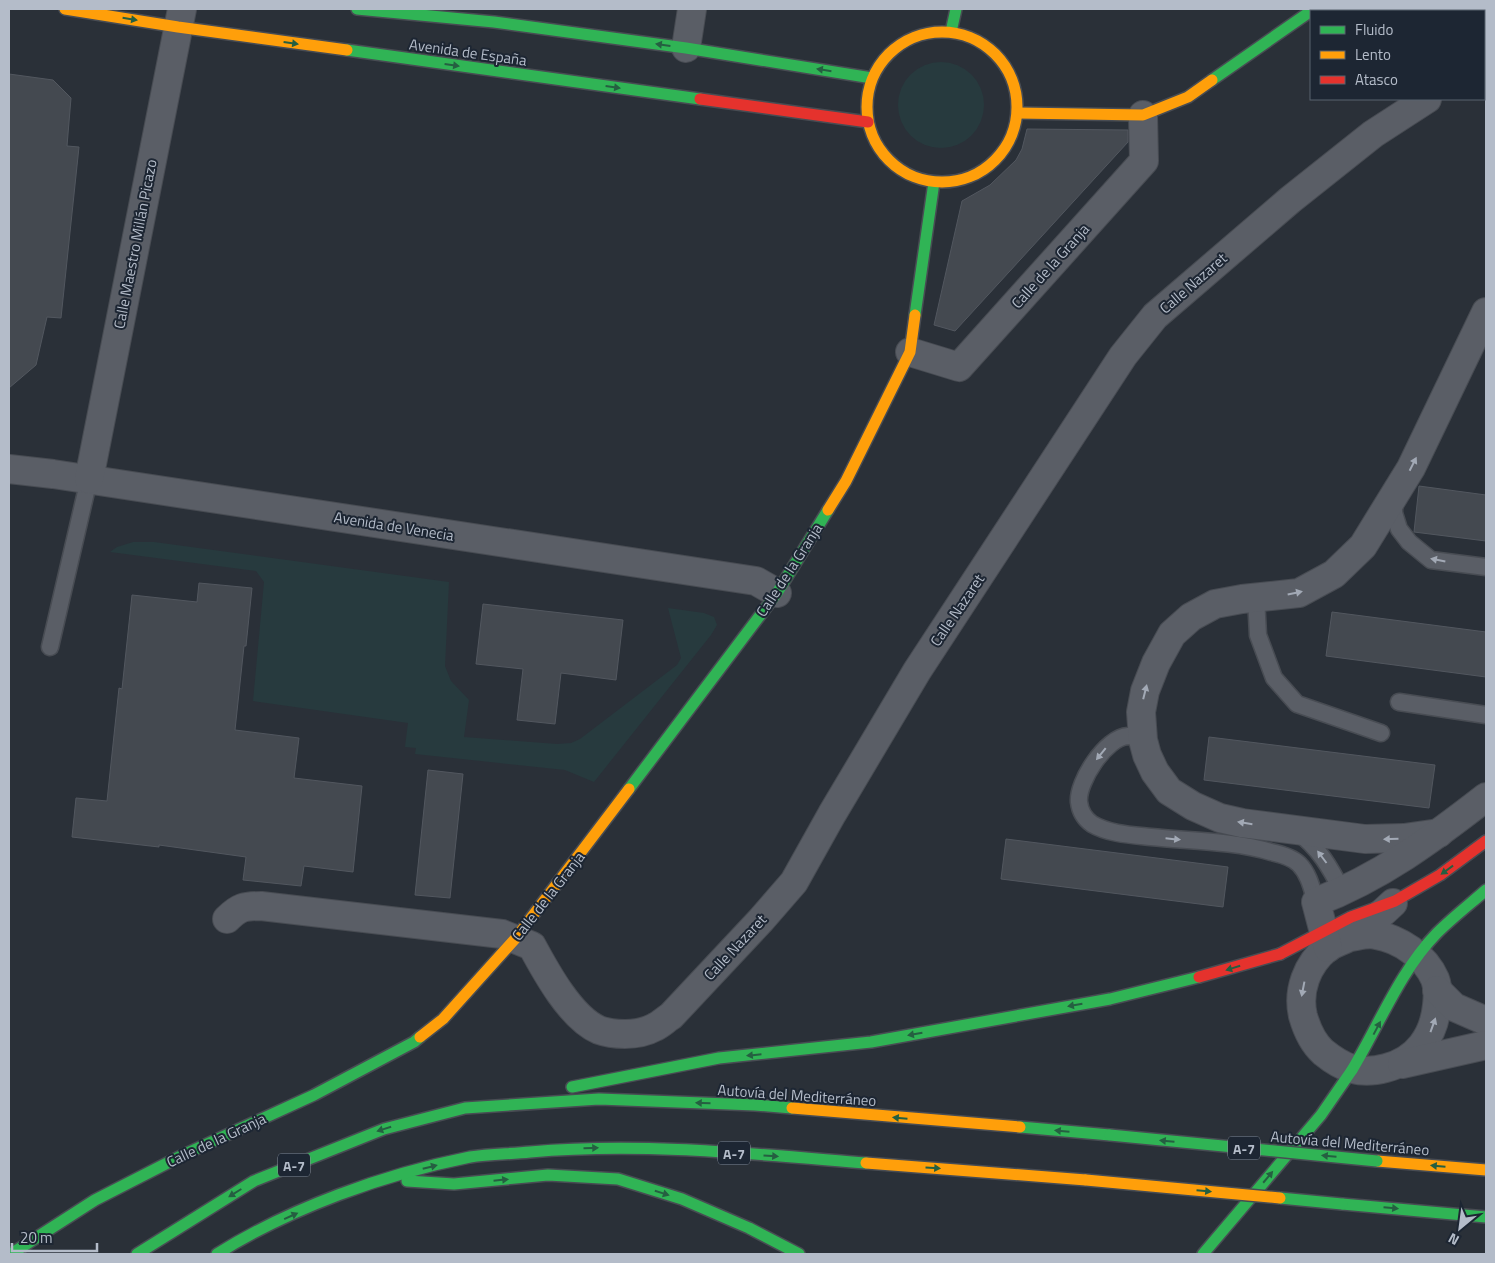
<svg xmlns="http://www.w3.org/2000/svg" width="1495" height="1263" font-family="'Titillium Web',sans-serif">
  <style>
    .green { fill: #273a3e }
    .building { fill: #444950; stroke: #52575f }
    .lines { fill: none; stroke-linecap: round; stroke-linejoin: round }
    .lane-casing { stroke: #484c53; stroke-width: 19 }
    .street-casing { stroke: #484c53; stroke-width: 30 }
    .fast-casing { stroke: #484c53; stroke-width: 14 }
    .slow-casing { stroke: #484c53; stroke-width: 14 }
    .jam-casing { stroke: #484c53; stroke-width: 14 }
    .lane { stroke: #5a5e66; stroke-width: 16 }
    .street { stroke: #5a5e66; stroke-width: 28 }
    .fast { stroke: #30b455; stroke-width: 11 }
    .slow { stroke: #ff9f0a; stroke-width: 11 }
    .jam { stroke: #e5322d; stroke-width: 11 }
    .fast-bridge-casing { stroke: #474c53; stroke-width: 14; stroke-linecap: butt }
    .slow-bridge-casing { stroke: #474c53; stroke-width: 14; stroke-linecap: butt }
    .fast-bridge { stroke: #30b455; stroke-width: 11 }
    .slow-bridge { stroke: #ff9f0a; stroke-width: 11 }
    .oneway { fill: #255f41 }
    .oneway2 { fill: #a2a9b5 }
    .labels { text-anchor: middle; dominant-baseline: central; stroke-width: 4; stroke-linejoin: round; paint-order: stroke }
    .shield { fill: #1d2633; stroke: #878f9c; stroke-width: 1 }
    .shield-label { font-size: 14px; font-weight: bold; fill: #b4bcc9 }
    .street-label { font-size: 15px; fill: #b4bcc9; stroke: #1d2633 }
  </style>
  <rect width="100%" height="100%" fill="#2a3038"/>
  <g class="green">
    <circle cx="941" cy="105" r="43"/>
    <polygon points="133,542 154,542 449,582 445,666 451,681 469,700 464,737 557,744 571,743 580,739 677,665 681,658 668,608 704,613 714,617 717,625 711,635 594,782 565,770 415,754 416,748 405,747 408,723 253,701 264,582 256,571 110,552 117,547"/>
  </g>
  <g class="building">
    <polygon points="9,74 53,80 71,98 67,146 79,147 61,318 47,317 36,365 9,388"/>
    <polygon points="1027,129 1128,130 1128,142 955,331 934,325 962,201 990,185 1016,160 1022,149"/>
    <polygon points="1419,486 1486,495 1486,541 1414,532"/>
    <polygon points="199,583 252,588 246,646 244,646 235,730 299,738 294,778 362,786 353,872 304,866 301,886 243,880 246,857 159,845 159,847 72,837 76,798 107,801 119,688 122,689 132,595 197,602"/>
    <polygon points="483,604 623,620 616,680 561,673 555,724 517,720 523,669 476,664"/>
    <polygon points="1332,612 1486,632 1486,677 1326,656"/>
    <polygon points="1209,737 1435,765 1429,808 1204,780"/>
    <polygon points="428,770 463,774 450,898 415,895"/>
    <polygon points="1006,839 1228,867 1223,907 1001,879"/>
  </g>
  <g class="lines">
    <g class="lane-casing">
      <g id="lane">
        <polyline points="1394,497 1394,513 1399,529 1409,542 1431,560 1486,567"/>
        <polyline points="1256,598 1258,635 1274,678 1297,704 1381,733"/>
        <polyline points="50,647 89,479"/>
        <polyline points="1399,702 1486,715"/>
        <path d="M 1143,740 C 1138,738 1133,736 1128,736 C 1106,737 1077,782 1079,802 C 1080,811 1085,819 1092,824 C 1109,834 1132,835 1151,837 C 1190,841 1234,841 1271,852 C 1280,854 1292,857 1299,864 C 1309,874 1312,889 1316,902"/>
        <path d="M 1297,832 C 1318,846 1331,869 1342,891"/>
      </g>
    </g>
    <g class="street-casing">
      <g id="street">
        <polyline points="686,48 692,9"/>
        <polyline points="1484,62 1486,60"/>
        <polyline points="910,352 959,367 1144,161 1143,115"/>
        <polyline points="9,469 53,474 756,581 777,593"/>
        <polyline points="89,479 182,9"/>
        <polyline points="1439,833 1404,838 1365,839 1242,823 1220,818 1193,806 1169,791 1155,772 1147,755 1143,740 1141,712 1145,691 1156,663 1172,634 1191,617 1215,604 1242,599 1299,593 1334,574 1363,546 1411,468 1486,312"/>
        <path d="M 227,919 C 239,907 244,906 261,906 L 502,934 L 532,946 C 546,972 571,1018 599,1030 C 607,1033 616,1034 625,1034 C 636,1034 646,1032 655,1027 C 661,1024 666,1019 671,1016 L 761,920 L 794,882 L 832,814 L 917,671 L 1123,356 L 1155,316 L 1290,200 L 1373,134 L 1427,99"/>
        <path d="M 1350,937 C 1358,936 1368,933 1376,935 C 1400,939 1425,956 1435,979 C 1438,987 1438,997 1437,1005 C 1434,1036 1417,1060 1386,1068 C 1360,1075 1344,1069 1323,1052 C 1312,1042 1307,1030 1303,1016 C 1297,991 1307,964 1327,948 C 1334,943 1343,941 1351,936 C 1366,926 1380,916 1393,903"/>
        <path d="M 1328,948 L 1316,902 C 1381,877 1432,839 1486,797"/>
        <polyline points="1437,990 1454,1007 1486,1021"/>
        <polyline points="1402,1064 1486,1045"/>
      </g>
    </g>
    <g class="fast-casing">
      <g id="fast">
        <polyline points="357,9 494,22 686,48 872,78"/>
        <polyline points="951,32 956,9"/>
        <polyline points="347,50 700,99"/>
        <polyline points="1212,80 1311,11"/>
        <polyline points="915,315 934,182"/>
        <polyline points="629,789 777,593 828,510"/>
        <path d="M 1352,1070 C 1379,1025 1400,971 1437,933 C 1452,918 1470,904 1486,890"/>
        <polyline points="572,1087 719,1058 871,1042 1110,999 1199,977"/>
        <polyline points="1020,1127 1110,1135"/>
        <polyline points="407,1181 454,1184 548,1175 618,1179 682,1199 749,1228 799,1254"/>
        <polyline points="1342,1204 1486,1217"/>
        <polyline points="11,1254 95,1200 183,1155 314,1095 414,1042 420,1037"/>
        <polyline points="137,1254 254,1181 384,1129 465,1108 599,1099 755,1105 792,1108"/>
        <path d="M 217,1254 C 290,1208 385,1174 470,1157 C 489,1154 510,1154 530,1152 C 642,1142 754,1154 866,1163"/>
        <polyline points="1203,1254 1321,1115 1352,1070"/>
      </g>
    </g>
    <g class="slow-casing">
      <g id="slow">
        <polyline points="65,9 178,27 347,50"/>
        <circle cx="942" cy="107" r="75"/>
        <polyline points="1018,113 1143,115 1188,97 1212,80"/>
        <polyline points="828,510 846,481 910,352 915,315"/>
        <polyline points="420,1037 443,1019 515,939 629,789"/>
        <polyline points="792,1108 1020,1127"/>
        <polyline points="1377,1161 1486,1170"/>
        <polyline points="866,1163 1086,1180"/>
      </g>
    </g>
    <g class="jam-casing">
      <g id="jam">
        <polyline points="700,99 868,122"/>
        <polyline points="1280,954 1351,917 1395,901 1440,875 1486,841"/>
        <polyline points="1199,977 1280,954"/>
      </g>
    </g>
    <use href="#lane" class="lane"/>
    <use href="#street" class="street"/>
    <use href="#fast" class="fast"/>
    <use href="#slow" class="slow"/>
    <use href="#jam" class="jam"/>
    <g class="fast-bridge-casing">
      <g id="fast-bridge">
        <polyline points="1110,1135 1377,1161"/>
        <polyline points="1280,1198 1342,1204"/>
      </g>
    </g>
    <g class="slow-bridge-casing">
      <polyline id="slow-bridge" points="1086,1180 1280,1198"/>
    </g>
    <use href="#fast-bridge" class="fast-bridge"/>
    <use href="#slow-bridge" class="slow-bridge"/>
  </g>
  <defs><path id="oneway-solid" d="M-6-.8H1V-3.2L6.5 0L1 3.2V.8H-6Z" transform="scale(1.25)"/></defs>
  <g class="oneway">
    <use href="#oneway-solid" transform="translate(130 19) rotate(9)"/>
    <use href="#oneway-solid" transform="translate(291 43) rotate(8)"/>
    <use href="#oneway-solid" transform="translate(663 45) rotate(-172)"/>
    <use href="#oneway-solid" transform="translate(452 65) rotate(8)"/>
    <use href="#oneway-solid" transform="translate(824 70) rotate(-171)"/>
    <use href="#oneway-solid" transform="translate(613 87) rotate(8)"/>
    <use href="#oneway-solid" transform="translate(1447 870) rotate(144)"/>
    <use href="#oneway-solid" transform="translate(1233 968) rotate(163)"/>
    <use href="#oneway-solid" transform="translate(1075 1005) rotate(170)"/>
    <use href="#oneway-solid" transform="translate(1377 1028) rotate(-62)"/>
    <use href="#oneway-solid" transform="translate(915 1034) rotate(170)"/>
    <use href="#oneway-solid" transform="translate(754 1055) rotate(174)"/>
    <use href="#oneway-solid" transform="translate(703 1103) rotate(-178)"/>
    <use href="#oneway-solid" transform="translate(900 1118) rotate(-175)"/>
    <use href="#oneway-solid" transform="translate(384 1129) rotate(162)"/>
    <use href="#oneway-solid" transform="translate(1062 1131) rotate(-175)"/>
    <use href="#oneway-solid" transform="translate(1167 1141) rotate(-175)"/>
    <use href="#oneway-solid" transform="translate(591 1148) rotate(-2)"/>
    <use href="#oneway-solid" transform="translate(771 1156) rotate(4)"/>
    <use href="#oneway-solid" transform="translate(1329 1156) rotate(-175)"/>
    <use href="#oneway-solid" transform="translate(1438 1166) rotate(-175)"/>
    <use href="#oneway-solid" transform="translate(430 1167) rotate(-14)"/>
    <use href="#oneway-solid" transform="translate(933 1168) rotate(4)"/>
    <use href="#oneway-solid" transform="translate(1268 1177) rotate(-50)"/>
    <use href="#oneway-solid" transform="translate(501 1180) rotate(-6)"/>
    <use href="#oneway-solid" transform="translate(1204 1191) rotate(5)"/>
    <use href="#oneway-solid" transform="translate(235 1193) rotate(148)"/>
    <use href="#oneway-solid" transform="translate(662 1193) rotate(17)"/>
    <use href="#oneway-solid" transform="translate(1391 1208) rotate(5)"/>
    <use href="#oneway-solid" transform="translate(291 1216) rotate(-24)"/>
  </g>
  <g class="oneway2">
    <use href="#oneway-solid" transform="translate(1413 464) rotate(-63)"/>
    <use href="#oneway-solid" transform="translate(1438 560) rotate(-169)"/>
    <use href="#oneway-solid" transform="translate(1295 593) rotate(-12)"/>
    <use href="#oneway-solid" transform="translate(1145 692) rotate(-76)"/>
    <use href="#oneway-solid" transform="translate(1101 754) rotate(129)"/>
    <use href="#oneway-solid" transform="translate(1245 823) rotate(-171)"/>
    <use href="#oneway-solid" transform="translate(1173 839) rotate(6)"/>
    <use href="#oneway-solid" transform="translate(1391 839) rotate(178)"/>
    <use href="#oneway-solid" transform="translate(1322 857) rotate(-127)"/>
    <use href="#oneway-solid" transform="translate(1303 989) rotate(101)"/>
    <use href="#oneway-solid" transform="translate(1433 1025) rotate(-70)"/>
  </g>
  <g class="labels">
    <g class="shield">
      <rect x="1228" y="1136.5" width="32" height="23" rx="4"/>
      <rect x="718" y="1141.5" width="32" height="23" rx="4"/>
      <rect x="278" y="1153.5" width="32" height="23" rx="4"/>
    </g>
    <g class="shield-label">
      <text x="1244" y="1148">A-7</text>
      <text x="734" y="1153">A-7</text>
      <text x="294" y="1165">A-7</text>
    </g>
    <g class="street-label">
      <text transform="translate(468 52) rotate(8)">Avenida de España</text>
      <text transform="translate(135 244) rotate(-79)">Calle Maestro Millán Picazo</text>
      <text transform="translate(1050 266) rotate(-48)">Calle de la Granja</text>
      <text transform="translate(1193 283) rotate(-41)">Calle Nazaret</text>
      <text transform="translate(394 526) rotate(9)">Avenida de Venecia</text>
      <text transform="translate(789 570) rotate(-57)">Calle de la Granja</text>
      <text transform="translate(957 610) rotate(-56)">Calle Nazaret</text>
      <text transform="translate(548 896) rotate(-52)">Calle de la Granja</text>
      <text transform="translate(735 947) rotate(-47)">Calle Nazaret</text>
      <text transform="translate(797 1095) rotate(4)">Autovía del Mediterráneo</text>
      <text transform="translate(216 1140) rotate(-25)">Calle de la Granja</text>
      <text transform="translate(1350 1143) rotate(5)">Autovía del Mediterráneo</text>
    </g>
  </g>
  <rect width="1495" height="1263" fill="none" stroke="#b4bcc9" stroke-width="20"/>
  <rect x="1310" y="10" width="175" height="90" fill="#1d2633" stroke="#59626f"/>
  <rect x="1320" y="26" width="25" height="8" fill="#30b455" stroke="#59626f"/>
  <text x="1355" y="35" font-size="15" fill="#b4bcc9">Fluido</text>
  <rect x="1320" y="51" width="25" height="8" fill="#ff9f0a" stroke="#59626f"/>
  <text x="1355" y="60" font-size="15" fill="#b4bcc9">Lento</text>
  <rect x="1320" y="76" width="25" height="8" fill="#e5322d" stroke="#59626f"/>
  <text x="1355" y="85" font-size="15" fill="#b4bcc9">Atasco</text>
  <g transform="translate(1460 1228) rotate(209)" stroke="#1d2633" stroke-width="4" paint-order="stroke">
  <path d="M0-4L9 19L0 12L-9 19Z" fill="#b4bcc9"/>
  <text y="-8" font-size="14" font-weight="bold" text-anchor="middle" fill="#b4bcc9">N</text>
  </g>
  <path d="M12 1243v8h85v-8" fill="none" stroke="#b4bcc9" stroke-width="2.5"/>
  <text x="20" y="1243" font-size="15" fill="#b4bcc9" stroke="#1d2633" stroke-width="4" paint-order="stroke">20 m</text>
</svg>
